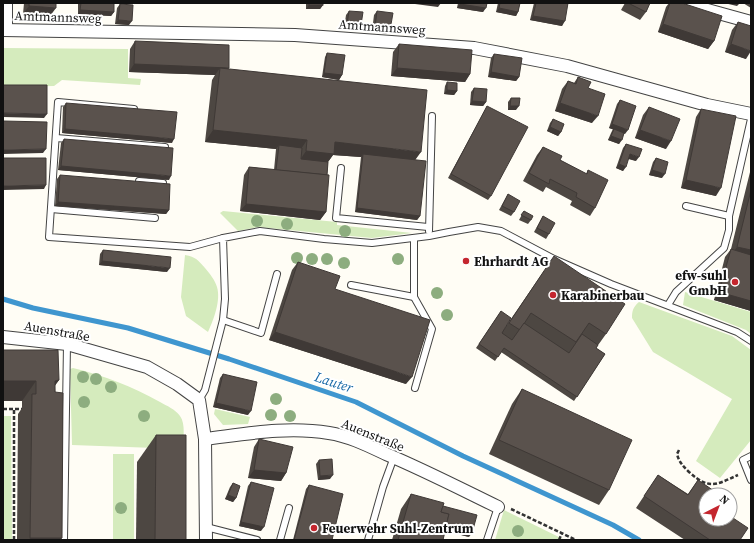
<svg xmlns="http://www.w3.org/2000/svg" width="754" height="543" font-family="'Source Serif 4',serif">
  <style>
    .green { fill: #d5ebbd }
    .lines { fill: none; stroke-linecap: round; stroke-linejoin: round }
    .stream { stroke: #3f96cf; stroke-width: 5 }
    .service-casing { stroke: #444; stroke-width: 8 }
    .minor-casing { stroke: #444; stroke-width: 14 }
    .path { stroke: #333; stroke-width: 2.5; stroke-dasharray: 4 2; stroke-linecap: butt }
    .service { stroke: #fff; stroke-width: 6 }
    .minor { stroke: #fff; stroke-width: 12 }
    .tree { fill: #8dad7f }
    .wall { fill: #4d4742 }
    .shaded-wall { fill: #3f3936 }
    .building { fill: #5a524d; stroke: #3f3936 }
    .poi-dot { fill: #c4262e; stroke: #fff; stroke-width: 1.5 }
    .labels { text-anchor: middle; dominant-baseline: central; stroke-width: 4; stroke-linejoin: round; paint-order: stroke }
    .street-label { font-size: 13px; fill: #111; stroke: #fff }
    .poi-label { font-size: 13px; font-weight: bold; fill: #111; stroke: #fff; text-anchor: start }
    .water-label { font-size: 14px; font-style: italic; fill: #1768a6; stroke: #fff }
  </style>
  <rect width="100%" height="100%" fill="#fffdf5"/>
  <g class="green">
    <polygon points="3,48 128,49 128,78 141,79 140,85 62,80 54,86 3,87"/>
    <polygon points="223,211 337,222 337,225 412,233 372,238 258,227 238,231 220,213"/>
    <path d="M 185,255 C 196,257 198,260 205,268 C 210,274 215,280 217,287 C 221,300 214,319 208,332 L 186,316 L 181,297 Z"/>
    <polygon points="685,292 751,312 751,334 746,330 683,305"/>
    <path d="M 639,302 L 732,336 L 751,350 L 751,440 L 720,478 L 696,461 L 732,399 L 653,352 L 632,318 C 632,311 633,307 639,302 Z"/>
    <path d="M 73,368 C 105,376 131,386 160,402 C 167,406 175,409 180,416 C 186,424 183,440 183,449 L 72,445 L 70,369 Z"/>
    <polygon points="215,409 250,417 248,424 223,425 214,414"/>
    <polygon points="3,416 11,416 12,540 3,540"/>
    <rect x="113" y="454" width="21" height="86"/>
    <polygon points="504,510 565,540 495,540"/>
  </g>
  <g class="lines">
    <polyline class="stream" points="3,299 33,308 128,328 229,359 356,402 463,456 613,525 639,540"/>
    <g class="service-casing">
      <g id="service">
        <polyline points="134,109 58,102 49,237 190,247 223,238"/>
        <polyline points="56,138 165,147"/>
        <polyline points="341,168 336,218 428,227"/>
        <polyline points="139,181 163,183"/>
        <polyline points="686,206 729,216"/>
        <polyline points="51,209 155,218"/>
        <polyline points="429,231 432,116"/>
        <polyline points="351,285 414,297 414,238"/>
        <polyline points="414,297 432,329 415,388"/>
        <polyline points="668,305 676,292 724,248 729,230 729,216 751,119"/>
        <polyline points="223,320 261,333 277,274"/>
        <polyline points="199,400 205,390 223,320 225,299 223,238 260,231 324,239 372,243 429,236 449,232 478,227 501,231 554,259 611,284 737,332 751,341"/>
        <polyline points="751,456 743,460 751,480"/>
        <polyline points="206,527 257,540"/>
        <polyline points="64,540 67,344"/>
        <polyline points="280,540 289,508"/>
        <polyline points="368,540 383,487 394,457"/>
        <polyline points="487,540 498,507"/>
      </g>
    </g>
    <g class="minor-casing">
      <g id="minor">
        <polyline points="682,3 751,22"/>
        <polyline points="3,30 295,35 474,48 567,66 707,105 751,114"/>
        <polyline points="6,30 6,3"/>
        <polyline points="3,337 67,344 147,367 177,384 199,400 205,439 206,540"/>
        <path d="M 205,439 C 246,434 287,426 329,433 C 349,436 367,445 386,454 C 424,470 461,489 498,507"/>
      </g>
    </g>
    <g class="path">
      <polyline points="3,409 23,409"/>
      <path d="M 679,450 L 677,454 C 679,462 683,466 689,472 C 709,490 716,485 738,475"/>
      <polyline points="511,509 576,540"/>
      <polyline points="14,540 14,409"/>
      <polyline points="559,540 562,533"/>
    </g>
    <use href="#service" class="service"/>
    <use href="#minor" class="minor"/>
  </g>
  <g class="tree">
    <circle cx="257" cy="221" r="6"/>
    <circle cx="287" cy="224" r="6"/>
    <circle cx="345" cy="231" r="6"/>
    <circle cx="297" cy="258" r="6"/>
    <circle cx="312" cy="259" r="6"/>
    <circle cx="327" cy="259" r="6"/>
    <circle cx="398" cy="259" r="6"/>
    <circle cx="344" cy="263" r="6"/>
    <circle cx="437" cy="293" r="6"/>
    <circle cx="447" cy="315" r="6"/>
    <circle cx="83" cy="377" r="6"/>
    <circle cx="96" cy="379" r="6"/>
    <circle cx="111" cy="387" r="6"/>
    <circle cx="276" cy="399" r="6"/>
    <circle cx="84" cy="402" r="6"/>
    <circle cx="271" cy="415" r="6"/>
    <circle cx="144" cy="416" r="6"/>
    <circle cx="290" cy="416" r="6"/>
    <circle cx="121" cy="508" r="6"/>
    <circle cx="518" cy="531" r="6"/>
  </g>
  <g class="wall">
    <polygon points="24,3 56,3 50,16 23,14"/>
    <polygon points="78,3 114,3 114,12 111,16 78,14"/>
    <polygon points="306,3 323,3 323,5 320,9 306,9"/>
    <polygon points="458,3 487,3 483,12 457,8"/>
    <polygon points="498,3 520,3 518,12 516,16 496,12"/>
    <polygon points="534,3 568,3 562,26 530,20"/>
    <polygon points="625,3 650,3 646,12 640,20 621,10"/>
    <polygon points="669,3 682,3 714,41 708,49 658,32 666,7"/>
    <polygon points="743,3 751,3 751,8"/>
    <polygon points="120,4 129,25 115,24 117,8"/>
    <polygon points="349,11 361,25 359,29 344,28 346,15"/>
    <polygon points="377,11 387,34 372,31 374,15"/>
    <polygon points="738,22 746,59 725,52 732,30"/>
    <polygon points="135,41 229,68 228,69 415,159 420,216 417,220 355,212 361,157 333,155 328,162 327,175 326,212 320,220 240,211 244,175 249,167 274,170 276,149 205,142 212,80 215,75 129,72 130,49"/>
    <polygon points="399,44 470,74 465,82 391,76 393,52"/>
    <polygon points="327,53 342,75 339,80 322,77 325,57"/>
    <polygon points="494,54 519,77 516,81 488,77 491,58"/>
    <polygon points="578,77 588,88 592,123 555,111 562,89 568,81 574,83"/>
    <polygon points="447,82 457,91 454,95 444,94 445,86"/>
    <polygon points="474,88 486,102 483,106 470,105 471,92"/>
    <polygon points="511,98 516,110 508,110 508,102"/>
    <polygon points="620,100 625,134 624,133 619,144 608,140 611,133 613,129 609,128 617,104"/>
    <polygon points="66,103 172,143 62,133 63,107"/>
    <polygon points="487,106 491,196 488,200 448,178 485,110"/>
    <polygon points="649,107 666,149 635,138 643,115"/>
    <polygon points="701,109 716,196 681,188 696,117"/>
    <polygon points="553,119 561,132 558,136 547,131 550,123"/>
    <polygon points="64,139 169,180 58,170 61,143"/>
    <polygon points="626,144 636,161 628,159 623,171 616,168 623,148"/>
    <polygon points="543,147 560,160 586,174 588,170 595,208 590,216 570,205 572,201 546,187 543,192 523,181 537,155"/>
    <polygon points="656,158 662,178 649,175 653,162"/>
    <polygon points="751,168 751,311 714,300 725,257 731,249"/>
    <polygon points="60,175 169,210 166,214 55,206 57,179"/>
    <polygon points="508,194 514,212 511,216 499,210"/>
    <polygon points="524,211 531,220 528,224 519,220"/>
    <polygon points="543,216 549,234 546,239 534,232"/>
    <polygon points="103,250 167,272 99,265 100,254"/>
    <polygon points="298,262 335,289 406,384 269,340 292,270"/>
    <polygon points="544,271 606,334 596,348 605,354 574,401 501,352 495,361 476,348 501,311 504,329"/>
    <polygon points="3,350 59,380 55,385 61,540 17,540 18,414 22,408 22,401"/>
    <polygon points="223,374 248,415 213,407 220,378"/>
    <polygon points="522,389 609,490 599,505 489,454 512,404"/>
    <polygon points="156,435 186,540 136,540 137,462"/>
    <polygon points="259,439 286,473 281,481 248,478 254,447"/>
    <polygon points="319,460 330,479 318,480 316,464"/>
    <polygon points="658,475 688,494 698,480 706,495 740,540 685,540 636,508"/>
    <polygon points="251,482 261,531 239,526 248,486"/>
    <polygon points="233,483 236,498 233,502 225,499 230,487"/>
    <polygon points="309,485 332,540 293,540 306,489"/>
    <polygon points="411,494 469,537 445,531 443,540 392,540 401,509"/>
  </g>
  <g class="shaded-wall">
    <polygon points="416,3 441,3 438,7 415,4"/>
    <polygon points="724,3 740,3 737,6"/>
    <polygon points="460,4 486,8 483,12 457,8"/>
    <polygon points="309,5 323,5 320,9 306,9"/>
    <polygon points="29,6 56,8 50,16 23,14"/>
    <polygon points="499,8 518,12 516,16 496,12"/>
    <polygon points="80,10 114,12 111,16 78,14"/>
    <polygon points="533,16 565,21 562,26 530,20"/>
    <polygon points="118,20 132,21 129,25 115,24"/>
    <polygon points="347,24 361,25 359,29 344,28"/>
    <polygon points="663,24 714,41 708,49 658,32"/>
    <polygon points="375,27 390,30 387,34 372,31"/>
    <polygon points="731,44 751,51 746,59 725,52"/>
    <polygon points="134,64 229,68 223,76 220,68 215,75 129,72"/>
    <polygon points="397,68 470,74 465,82 391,76"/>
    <polygon points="491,72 519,77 516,81 488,77"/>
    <polygon points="324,73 342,75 339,80 322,77"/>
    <polygon points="447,90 457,91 454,95 444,94"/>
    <polygon points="472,101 486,102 483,106 470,105"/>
    <polygon points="560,103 598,116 592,123 555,111"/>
    <polygon points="510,106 519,106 516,110 508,110"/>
    <polygon points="3,113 47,114 44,118 3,117"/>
    <polygon points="612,124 628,130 625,134 609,128"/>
    <polygon points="550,127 561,132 558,136 547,131"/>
    <polygon points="65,129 174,139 172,143 62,133"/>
    <polygon points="213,130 307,140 299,152 279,145 276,149 205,142"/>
    <polygon points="640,130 671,141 666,149 635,138"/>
    <polygon points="611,136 622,140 619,144 608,140"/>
    <polygon points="335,142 421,152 413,163 363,154 361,157 333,155 325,166 298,163 306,151"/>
    <polygon points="46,149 43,153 3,154 3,150"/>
    <polygon points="630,154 639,157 636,161 627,158"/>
    <polygon points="619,164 626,167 623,171 616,168"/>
    <polygon points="61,166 171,176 169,180 58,170"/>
    <polygon points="652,170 665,174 662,178 649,175"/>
    <polygon points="686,180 721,188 716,196 681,188"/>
    <polygon points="46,185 44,189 3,190 3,186"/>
    <polygon points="58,202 169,210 166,214 55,206"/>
    <polygon points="246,204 326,212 320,220 240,211"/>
    <polygon points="357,208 420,216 417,220 355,212"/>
    <polygon points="737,247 751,250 751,264 729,258"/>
    <polygon points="102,261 170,268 167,272 99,265"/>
    <polygon points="719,292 751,301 751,311 714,300"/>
    <polygon points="275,332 412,377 406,384 269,340"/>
    <polygon points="59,380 45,400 55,381"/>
    <polygon points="3,381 36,381 22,401 3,401"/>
    <polygon points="216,403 251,411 248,415 213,407"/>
    <polygon points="254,470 286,473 281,481 248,478"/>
    <polygon points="333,475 330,479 318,480 320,476"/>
    <polygon points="228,495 236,498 233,502 225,499"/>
    <polygon points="241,522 264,527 261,531 239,526"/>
    <polygon points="434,523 472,533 469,537 431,527"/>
    <polygon points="30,538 62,538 61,540 29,540"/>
  </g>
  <g class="building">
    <polygon points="29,3 56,3 56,8 29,6"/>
    <polygon points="81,3 114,3 114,12 80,10"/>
    <rect x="309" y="3" width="14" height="2"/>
    <polygon points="460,3 487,3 486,8 460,4"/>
    <polygon points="500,3 520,3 518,12 499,8"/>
    <polygon points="536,3 568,3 565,21 533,16"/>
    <polygon points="628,3 650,3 646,12"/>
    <polygon points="670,3 682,3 722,16 714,41 663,24"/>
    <polygon points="120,4 133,5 132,21 118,20"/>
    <polygon points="349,11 363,12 361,25 347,24"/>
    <polygon points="377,11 393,13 390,30 375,27"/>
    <polygon points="738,22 751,26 751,51 731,44"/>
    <polygon points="135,41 229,45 229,68 134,64"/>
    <polygon points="399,44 472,50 470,74 397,68"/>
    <polygon points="327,53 345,55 342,75 324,73"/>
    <polygon points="494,54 522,58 519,77 491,72"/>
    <polygon points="220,68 427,90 421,152 335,142 334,154 306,151 307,140 213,130"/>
    <polygon points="578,77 591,82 588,88 605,94 598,116 560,103 568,81 576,84"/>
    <polygon points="447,82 457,83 457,91 447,90"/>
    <polygon points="3,85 47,85 47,114 3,113"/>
    <polygon points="474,88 487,89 486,102 472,101"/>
    <polygon points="511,98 520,98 519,106 510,106"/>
    <polygon points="620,100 636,106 628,130 612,124"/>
    <polygon points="66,103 177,112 174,139 65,129"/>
    <polygon points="487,106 528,127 491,196 451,174"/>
    <polygon points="649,107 680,119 671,141 640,130"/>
    <polygon points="701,109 736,116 721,188 686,180"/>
    <polygon points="553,119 564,124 561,132 550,127"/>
    <polygon points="3,121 47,122 46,149 3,150"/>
    <polygon points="614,129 624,133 622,140 611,136"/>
    <polygon points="64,139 173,148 171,176 61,166"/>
    <polygon points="626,144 642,149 639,157 630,154 626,167 619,164"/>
    <polygon points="279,145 302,148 301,159 328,162 327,175 276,170"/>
    <polygon points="543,147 562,156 560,160 587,174 588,170 608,180 595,208 576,197 577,193 550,179 549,184 529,173"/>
    <polygon points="363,154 426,161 420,216 357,208"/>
    <polygon points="3,158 46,158 46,185 3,186"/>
    <polygon points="656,158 668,162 665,174 652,170"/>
    <polygon points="249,167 329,175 326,212 246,204"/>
    <polygon points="60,175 170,184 169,210 58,202"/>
    <polygon points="751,190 751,250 737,247"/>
    <polygon points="508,194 520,201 514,212 502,206"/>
    <polygon points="524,211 533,216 531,220 521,215"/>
    <polygon points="543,216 555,223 549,234 537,228"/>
    <polygon points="731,249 751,255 751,301 719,292"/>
    <polygon points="103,250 171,257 170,268 102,261"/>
    <polygon points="554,256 625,304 606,334 589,323 576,342 531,313 520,330 509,323"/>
    <polygon points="298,262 340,276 335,289 430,320 412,377 275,332"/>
    <polygon points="501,311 511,318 502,333 512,340 524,323 569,353 582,334 598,345 596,348 605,354 577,397 504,348 498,357 479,344"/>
    <polygon points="3,350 58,350 59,380 55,381 55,392 63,393 62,538 30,538 32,394 36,394 36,381 3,381"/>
    <polygon points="223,374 257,382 251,411 216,403"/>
    <polygon points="522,389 632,440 609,490 499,440"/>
    <polygon points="156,435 186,435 186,540 155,540"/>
    <polygon points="259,439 293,447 286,473 254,470"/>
    <polygon points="332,459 333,475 320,476 319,460"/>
    <polygon points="658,475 688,495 698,480 720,495 706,495 706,519 730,519 730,516 748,528 740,540 710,540 644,496"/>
    <polygon points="251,482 274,488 264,527 241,522"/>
    <polygon points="233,483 240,486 236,498 228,495"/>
    <polygon points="309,485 343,494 332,540 294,540"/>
    <polygon points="411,494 444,503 441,512 449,514 443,540 398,540"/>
    <polygon points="443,506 477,515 472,533 446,526 449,514 441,512"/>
  </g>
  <g class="poi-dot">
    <circle cx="466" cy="261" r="4"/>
    <circle cx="735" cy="282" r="4"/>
    <circle cx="553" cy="295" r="4"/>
    <circle cx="314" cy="528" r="4"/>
  </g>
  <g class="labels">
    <g class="street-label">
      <text transform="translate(58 17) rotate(2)">Amtmannsweg</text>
      <text transform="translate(382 27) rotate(4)">Amtmannsweg</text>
      <text transform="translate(57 331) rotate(10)">Auenstraße</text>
      <text transform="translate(373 435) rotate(22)">Auenstraße</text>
    </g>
    <g class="poi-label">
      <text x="474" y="261">Ehrhardt AG</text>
      <text x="727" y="275" text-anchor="end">efw-suhl<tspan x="727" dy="15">GmbH</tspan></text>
      <text x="561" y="295">Karabinerbau</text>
      <text x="322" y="528">Feuerwehr Suhl-Zentrum</text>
    </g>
    <g class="water-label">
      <text transform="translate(334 382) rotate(18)">Lauter</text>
    </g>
  </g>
  <rect width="754" height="543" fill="none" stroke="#111111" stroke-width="8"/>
  <g transform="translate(718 507) rotate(42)"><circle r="19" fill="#ffffff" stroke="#a0a0a0"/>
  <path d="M0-3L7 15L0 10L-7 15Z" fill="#c4262e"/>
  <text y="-6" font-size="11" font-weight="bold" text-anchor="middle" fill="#111111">N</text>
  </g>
</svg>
